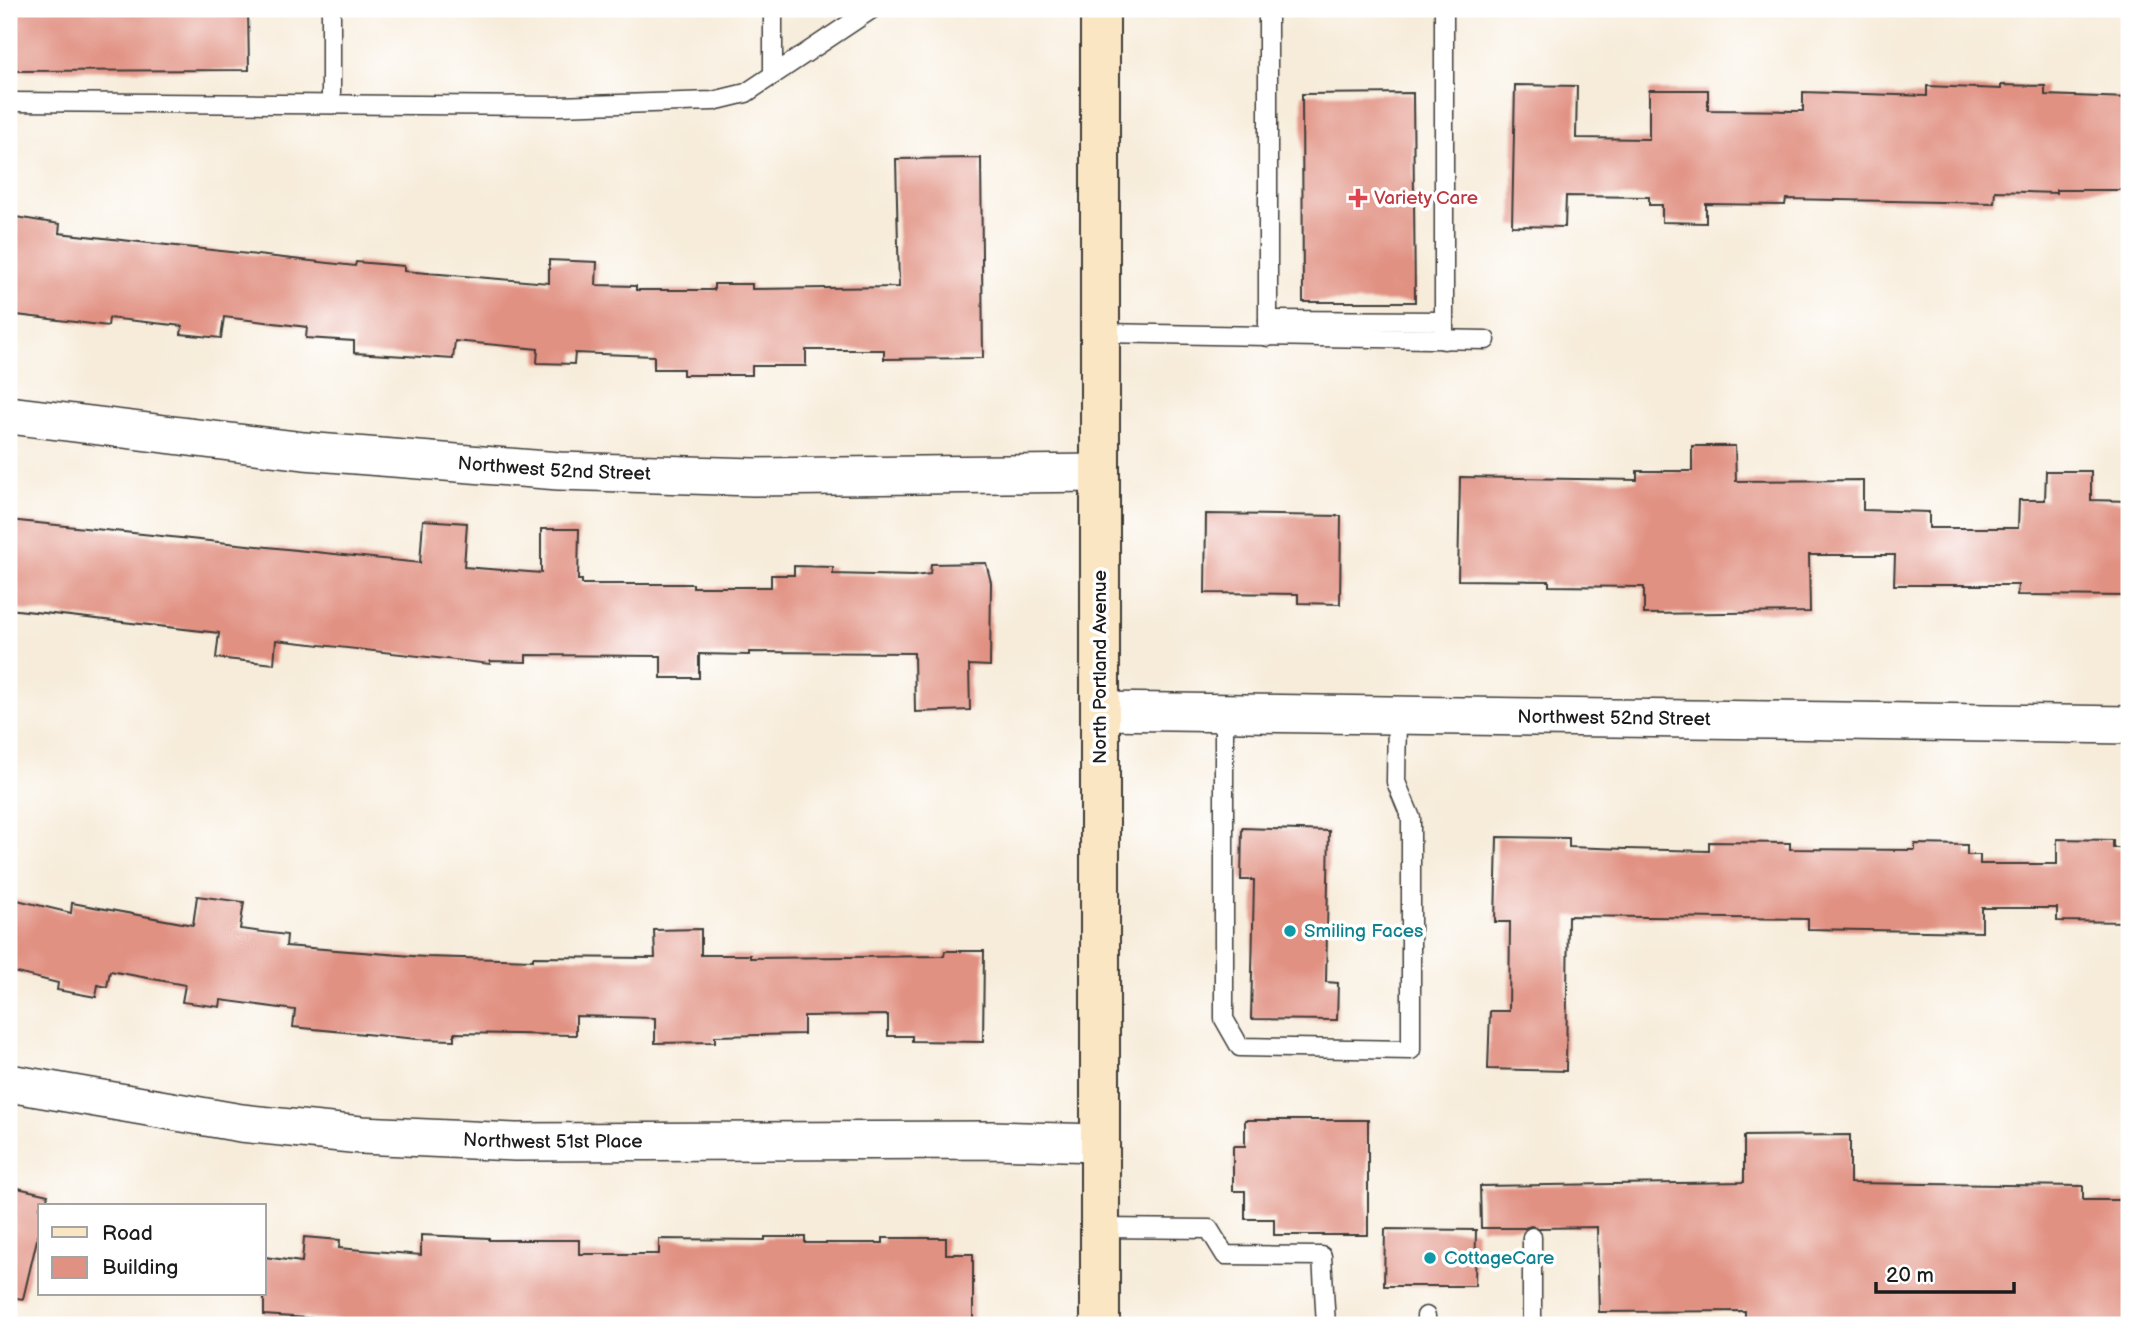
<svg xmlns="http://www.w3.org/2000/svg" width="2138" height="1334" font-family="'Balsamiq Sans',sans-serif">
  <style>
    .building { fill: #e19182 }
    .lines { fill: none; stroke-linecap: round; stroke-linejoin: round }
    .service-casing { stroke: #3d3b38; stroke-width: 21 }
    .minor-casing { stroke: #3d3b38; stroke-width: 40 }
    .secondary-casing { stroke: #3d3b38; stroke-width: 42 }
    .service { stroke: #fff; stroke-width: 18 }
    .minor { stroke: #fff; stroke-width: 37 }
    .secondary { stroke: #fbe6c4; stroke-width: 38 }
    .health-dot { fill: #e0444e; stroke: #fff; stroke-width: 2.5 }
    .culture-dot { fill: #0f9aa8; stroke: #fff; stroke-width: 2.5 }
    .labels { text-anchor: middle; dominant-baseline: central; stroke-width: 7; stroke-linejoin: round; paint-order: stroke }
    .health-label { font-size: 19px; fill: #be3a42; stroke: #fff; text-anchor: start }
    .street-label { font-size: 19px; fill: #1c1c1c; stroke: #fff }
    .culture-label { font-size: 19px; fill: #0d838f; stroke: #fff; text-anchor: start }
  </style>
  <rect width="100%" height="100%" fill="#fff"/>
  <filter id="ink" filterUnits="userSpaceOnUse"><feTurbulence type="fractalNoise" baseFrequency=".0143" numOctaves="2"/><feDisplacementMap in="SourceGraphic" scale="14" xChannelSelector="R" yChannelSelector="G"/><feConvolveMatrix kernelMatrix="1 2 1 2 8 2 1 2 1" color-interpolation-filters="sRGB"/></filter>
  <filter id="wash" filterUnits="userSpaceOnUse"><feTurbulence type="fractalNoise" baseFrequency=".00686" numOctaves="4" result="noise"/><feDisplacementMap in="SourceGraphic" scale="28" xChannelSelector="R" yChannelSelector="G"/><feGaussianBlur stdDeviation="1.57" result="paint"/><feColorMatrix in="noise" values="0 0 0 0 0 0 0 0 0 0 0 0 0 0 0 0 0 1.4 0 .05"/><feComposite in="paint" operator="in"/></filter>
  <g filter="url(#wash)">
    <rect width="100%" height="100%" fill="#f7ecda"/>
    <g id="blocks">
      <g class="building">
        <polygon points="9,9 248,9 249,70 9,71"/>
        <polygon points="1515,85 1577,86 1576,138 1649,139 1649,90 1708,90 1708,110 1803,111 1803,92 1927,96 1927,86 2001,89 2001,85 2045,86 2045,95 2129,98 2129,190 2056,190 2056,193 1995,191 1994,203 1786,199 1785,205 1706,204 1706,223 1662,222 1662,205 1649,205 1649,197 1566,196 1565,227 1512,226"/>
        <polygon points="1413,93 1415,302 1303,302 1302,94"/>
        <polygon points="981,158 983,358 884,359 884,350 806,350 806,366 752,366 752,375 683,375 683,369 654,369 654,356 575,353 574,364 537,363 538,349 455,341 453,359 422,357 354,353 354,341 306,338 307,327 224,317 221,338 181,334 182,326 109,318 108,326 9,314 9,216 60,224 59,233 355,266 356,262 404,266 404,271 549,283 549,260 597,262 596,285 636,286 636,290 714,290 714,284 752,284 752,289 899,287 896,159"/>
        <polygon points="1692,446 1735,446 1736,481 1863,480 1863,510 1929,512 1929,528 2018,528 2019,500 2045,500 2046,471 2091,471 2091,500 2129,501 2129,596 2017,595 2018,585 1894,585 1895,555 1809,555 1810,612 1644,614 1644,587 1549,586 1549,581 1458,580 1460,477 1637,480 1637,471 1692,471"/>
        <polygon points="1206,514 1341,516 1340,604 1298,603 1298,594 1205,593"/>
        <polygon points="9,520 420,563 423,520 467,523 464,567 541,573 541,529 579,529 578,580 582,580 582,584 693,584 693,587 771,587 771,575 794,575 794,566 833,567 833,574 913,576 930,574 931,564 986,563 991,582 990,666 969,665 970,710 915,712 914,653 749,652 749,655 699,654 699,678 661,678 661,656 526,655 526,662 490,661 490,664 276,640 274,664 216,658 219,633 9,609"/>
        <polygon points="1242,828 1329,831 1326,982 1338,983 1337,1020 1251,1019 1254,880 1241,880"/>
        <polygon points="1497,837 1569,838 1569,847 1626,849 1709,851 1709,842 1790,843 1790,849 1915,850 1915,844 1967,845 1967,855 1980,855 1980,864 2057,864 2057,839 2113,840 2113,848 2129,848 2129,922 2057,921 2057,908 1982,908 1982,932 1808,929 1808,919 1568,916 1566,1071 1488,1069 1490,1011 1509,1011 1510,922 1495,922"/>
        <polygon points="197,896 244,902 240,929 287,935 286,946 425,957 533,960 533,957 655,958 654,930 701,929 701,955 750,955 750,958 944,956 945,951 984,951 983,1042 912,1041 912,1036 888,1036 888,1015 804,1016 804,1034 715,1036 715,1042 655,1043 655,1018 576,1016 576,1035 454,1033 454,1040 417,1039 293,1027 295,1010 221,1000 220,1007 182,1002 185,985 110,971 107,987 98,985 96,997 57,990 58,983 9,971 9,898 71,913 72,903 193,925"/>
        <polygon points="1245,1120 1368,1120 1368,1235 1274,1235 1274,1219 1245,1219 1245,1191 1233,1191 1233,1146 1245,1146"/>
        <polygon points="1850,1135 1850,1183 2083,1186 2083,1200 2129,1200 2129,1325 1745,1325 1745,1311 1599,1312 1597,1227 1538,1228 1531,1226 1525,1228 1481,1228 1480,1186 1744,1182 1744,1136"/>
        <polygon points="9,1186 48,1195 45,1206 40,1206 40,1227 23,1299 9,1297"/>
        <polygon points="1385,1229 1476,1230 1475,1286 1384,1286"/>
        <polygon points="421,1235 489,1238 489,1240 579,1240 579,1254 659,1254 659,1239 765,1240 765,1237 805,1237 805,1243 883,1243 883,1238 946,1238 946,1254 973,1254 973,1325 411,1325 264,1315 264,1257 302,1262 304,1237 340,1240 339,1248 421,1255"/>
      </g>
    </g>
  </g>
  <g filter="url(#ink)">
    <use href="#blocks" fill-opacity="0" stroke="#3d3b38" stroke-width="2"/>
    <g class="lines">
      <g class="service-casing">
        <g id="service">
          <polyline points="331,9 331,104"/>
          <polyline points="773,9 773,75"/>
          <polyline points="9,102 558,106 713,101 746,93 872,9"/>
          <polyline points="1268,320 1444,321"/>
          <polyline points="1100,333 1486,340"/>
          <polyline points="1268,337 1268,9"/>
          <polyline points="1444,340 1444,9"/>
          <polyline points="1224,713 1224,1019 1240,1047 1411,1050 1411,818 1396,782 1397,715"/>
          <polyline points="1100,1228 1209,1229 1225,1255 1322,1256 1326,1325"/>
          <polyline points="1532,1237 1532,1325"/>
          <polyline points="1426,1325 1426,1316"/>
        </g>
      </g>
      <g class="minor-casing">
        <g id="minor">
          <path id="s1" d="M 9,415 L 304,451 L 559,471 L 754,477 L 1100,473"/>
          <path id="s2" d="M 1100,711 L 2129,725"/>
          <path id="s3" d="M 9,1083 L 241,1123 L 361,1135 L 515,1142 L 992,1140 L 1099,1143"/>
        </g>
      </g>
      <g class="secondary-casing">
        <polyline id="secondary" points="1100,1325 1100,9"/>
      </g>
      <use href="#service" class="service"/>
      <use href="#minor" class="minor"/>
      <use href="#secondary" class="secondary"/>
    </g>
  </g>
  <path class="health-dot" d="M1354.5 187.5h7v7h7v7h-7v7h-7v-7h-7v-7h7z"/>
  <g class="culture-dot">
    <circle cx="1290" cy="931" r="7"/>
    <circle cx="1430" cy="1258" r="7"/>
  </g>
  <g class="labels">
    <g class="health-label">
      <text x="1374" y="198">Variety Care</text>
    </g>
    <g class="street-label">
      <text stroke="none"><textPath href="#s1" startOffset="548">Northwest 52nd Street</textPath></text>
      <text transform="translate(1100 667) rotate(-90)">North Portland Avenue</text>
      <text stroke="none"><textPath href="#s2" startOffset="514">Northwest 52nd Street</textPath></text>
      <text stroke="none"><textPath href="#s3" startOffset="548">Northwest 51st Place</textPath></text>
    </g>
    <g class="culture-label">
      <text x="1304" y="931">Smiling Faces</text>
      <text x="1444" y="1258">CottageCare</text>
    </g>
  </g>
  <rect width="2138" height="1334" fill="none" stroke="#fff" stroke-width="35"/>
  <rect x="38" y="1204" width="228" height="91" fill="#ffffff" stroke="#a4a4a4" stroke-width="2"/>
  <rect x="52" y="1227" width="35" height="10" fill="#fbe6c4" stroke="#a4a4a4" stroke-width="2"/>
  <text x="102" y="1240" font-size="21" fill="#1c1c1c">Road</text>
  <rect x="52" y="1257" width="35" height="21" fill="#e19182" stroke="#a4a4a4" stroke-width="2"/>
  <text x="102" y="1274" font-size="21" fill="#1c1c1c">Building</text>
  <path d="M1876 1282v10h138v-10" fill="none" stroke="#1c1c1c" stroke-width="3.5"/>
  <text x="1886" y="1282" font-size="21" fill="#1c1c1c" stroke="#ffffff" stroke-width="5" paint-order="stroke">20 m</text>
</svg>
